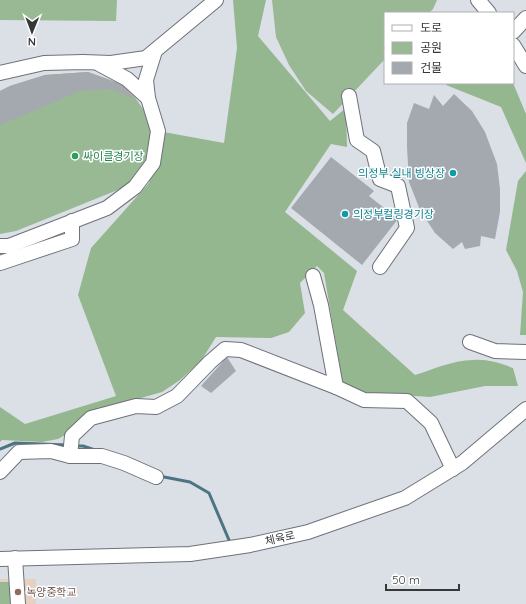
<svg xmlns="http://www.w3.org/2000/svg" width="526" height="604" font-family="Quicksand,'Noto Sans KR',sans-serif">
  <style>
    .education { fill: #e5d1c2 }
    .green { fill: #99b894 }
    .forest { fill: #94b790 }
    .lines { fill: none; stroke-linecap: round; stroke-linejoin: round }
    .stream { stroke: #4d7483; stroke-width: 3 }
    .building { fill: #a4a9af }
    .minor-casing { stroke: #6e7278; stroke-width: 16 }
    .minor { stroke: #fff; stroke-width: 14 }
    .leisure-dot { fill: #2e9e5b; stroke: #fff; stroke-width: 1.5 }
    .culture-dot { fill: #0f9aa8; stroke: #fff; stroke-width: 1.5 }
    .education-dot { fill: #8d6e63; stroke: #fff; stroke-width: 1.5 }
    .labels { text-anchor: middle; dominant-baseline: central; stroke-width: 3; stroke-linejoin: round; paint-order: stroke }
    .leisure-label { font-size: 11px; fill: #27864d; stroke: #fff; text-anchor: start }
    .culture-label { font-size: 11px; fill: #0d838f; stroke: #fff; text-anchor: end }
    .street-label { font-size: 11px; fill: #353739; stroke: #fff }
    .education-label { font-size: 11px; fill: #785e54; stroke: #fff; text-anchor: start }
  </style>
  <rect width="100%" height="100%" fill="#dbdfe6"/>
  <rect class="education" x="0" y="579" width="36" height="25"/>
  <g class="green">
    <polygon points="0,0 117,0 116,21 0,20"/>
    <polygon points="272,0 437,0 433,9 429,13 385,13 385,59 333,114 306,91 289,65 276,37"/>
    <polygon points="88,72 121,84 136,99 148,116 152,146 147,166 125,187 16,231 0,234 0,91 10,86 45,75"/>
    <rect x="0" y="582" width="14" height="22"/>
  </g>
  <g class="forest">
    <path d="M 233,0 L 266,0 L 258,36 L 330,121 L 346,108 L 347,147 L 331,144 L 285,212 L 357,271 L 343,310 L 415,375 C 434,369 454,360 473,360 C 487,359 500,363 513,368 L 518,386 L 485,386 L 430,397 L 344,391 L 324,273 L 317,266 L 300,283 L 305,313 L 289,332 L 271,338 L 216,337 L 201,361 L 180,380 L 162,392 L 120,404 L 58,439 L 42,442 L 2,440 L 0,442 L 0,407 L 25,424 L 116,396 L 78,295 L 91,248 L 149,183 L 158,131 L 224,143 L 237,48 Z"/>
    <polygon points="448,83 513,83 526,114 526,163 501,107 446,85"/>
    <polygon points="526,171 526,335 520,335 523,292 517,271 506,250 518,181"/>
  </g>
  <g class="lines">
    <g class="stream">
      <polyline points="75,446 83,446 95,450"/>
      <polyline points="0,449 15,443 67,445"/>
      <polyline points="159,476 190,482 209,493 229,540"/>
    </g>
  </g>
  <g class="building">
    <polygon points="88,72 121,84 136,99 111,89 80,91 0,125 0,91 10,86 45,75"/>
    <polygon points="454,94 472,111 485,132 497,164 500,189 500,212 495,239 481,236 480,246 465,249 462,242 453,249 435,233 420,210 409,182 407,147 407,123 414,103 429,109 434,95 443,106"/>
    <polygon points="331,157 374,191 369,196 398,219 362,265 291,208"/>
    <polygon points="227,357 236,371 211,393 201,386"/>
  </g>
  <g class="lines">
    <g class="minor-casing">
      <g id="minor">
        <polyline points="478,0 489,13"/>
        <polyline points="513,32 526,18"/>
        <polyline points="513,45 526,66"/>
        <polyline points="99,64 127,79 148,98"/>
        <polyline points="0,73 44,63 83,62 111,63 146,58 216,0"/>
        <polyline points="349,96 357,140 373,151 380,179 398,186 407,228 380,267"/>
        <polyline points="0,246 9,246 107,208 135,187 153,163 158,131 148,98 146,80 155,51"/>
        <polyline points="0,263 72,239 72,221"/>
        <polyline points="313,276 321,305 336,387 364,400 407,401 431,423 453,469"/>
        <polyline points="470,342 495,351 526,352"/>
        <polyline points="70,456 72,436 91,418 136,406 156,407 177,396 210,362 225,349 241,350 336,387"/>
        <polyline points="0,472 19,452 51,451 70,456 102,456 124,463 156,477"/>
        <polyline points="15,558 18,604"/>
        <polyline points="0,559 190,554 250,545 308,532 405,498 462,463 526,409"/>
      </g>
    </g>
    <use href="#minor" class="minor"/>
  </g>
  <circle class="leisure-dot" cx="75" cy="156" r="4"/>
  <g class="culture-dot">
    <circle cx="453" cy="173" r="4"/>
    <circle cx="345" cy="214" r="4"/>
  </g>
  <circle class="education-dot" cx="18" cy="592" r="4"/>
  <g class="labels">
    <g class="leisure-label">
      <text x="83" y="156">싸이클경기장</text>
    </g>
    <g class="culture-label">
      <text x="445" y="173">의정부 실내 빙상장</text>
      <text x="353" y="214" text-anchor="start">의정부컬링경기장</text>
    </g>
    <g class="street-label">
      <text transform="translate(280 538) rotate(-13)">체육로</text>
    </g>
    <g class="education-label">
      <text x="26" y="592">녹양중학교</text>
    </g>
  </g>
  <rect x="384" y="12" width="130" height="72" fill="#ffffff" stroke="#aeafb0"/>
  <rect x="392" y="25" width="20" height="6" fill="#ffffff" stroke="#aeafb0"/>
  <text x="420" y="32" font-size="12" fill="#353739">도로</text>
  <rect x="392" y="42" width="20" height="12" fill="#99b894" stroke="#aeafb0"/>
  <text x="420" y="52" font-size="12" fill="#353739">공원</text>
  <rect x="392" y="62" width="20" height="12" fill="#a4a9af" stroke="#aeafb0"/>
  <text x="420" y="72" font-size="12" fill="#353739">건물</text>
  <g transform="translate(32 32) rotate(181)" stroke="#ffffff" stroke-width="3" paint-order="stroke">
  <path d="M0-3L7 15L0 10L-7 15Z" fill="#353739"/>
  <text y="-6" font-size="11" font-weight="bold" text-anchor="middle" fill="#353739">N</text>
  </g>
  <path d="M386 584v6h73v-6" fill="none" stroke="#353739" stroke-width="2"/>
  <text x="392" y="584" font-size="12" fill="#353739" stroke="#ffffff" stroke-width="3" paint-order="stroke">50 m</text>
</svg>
